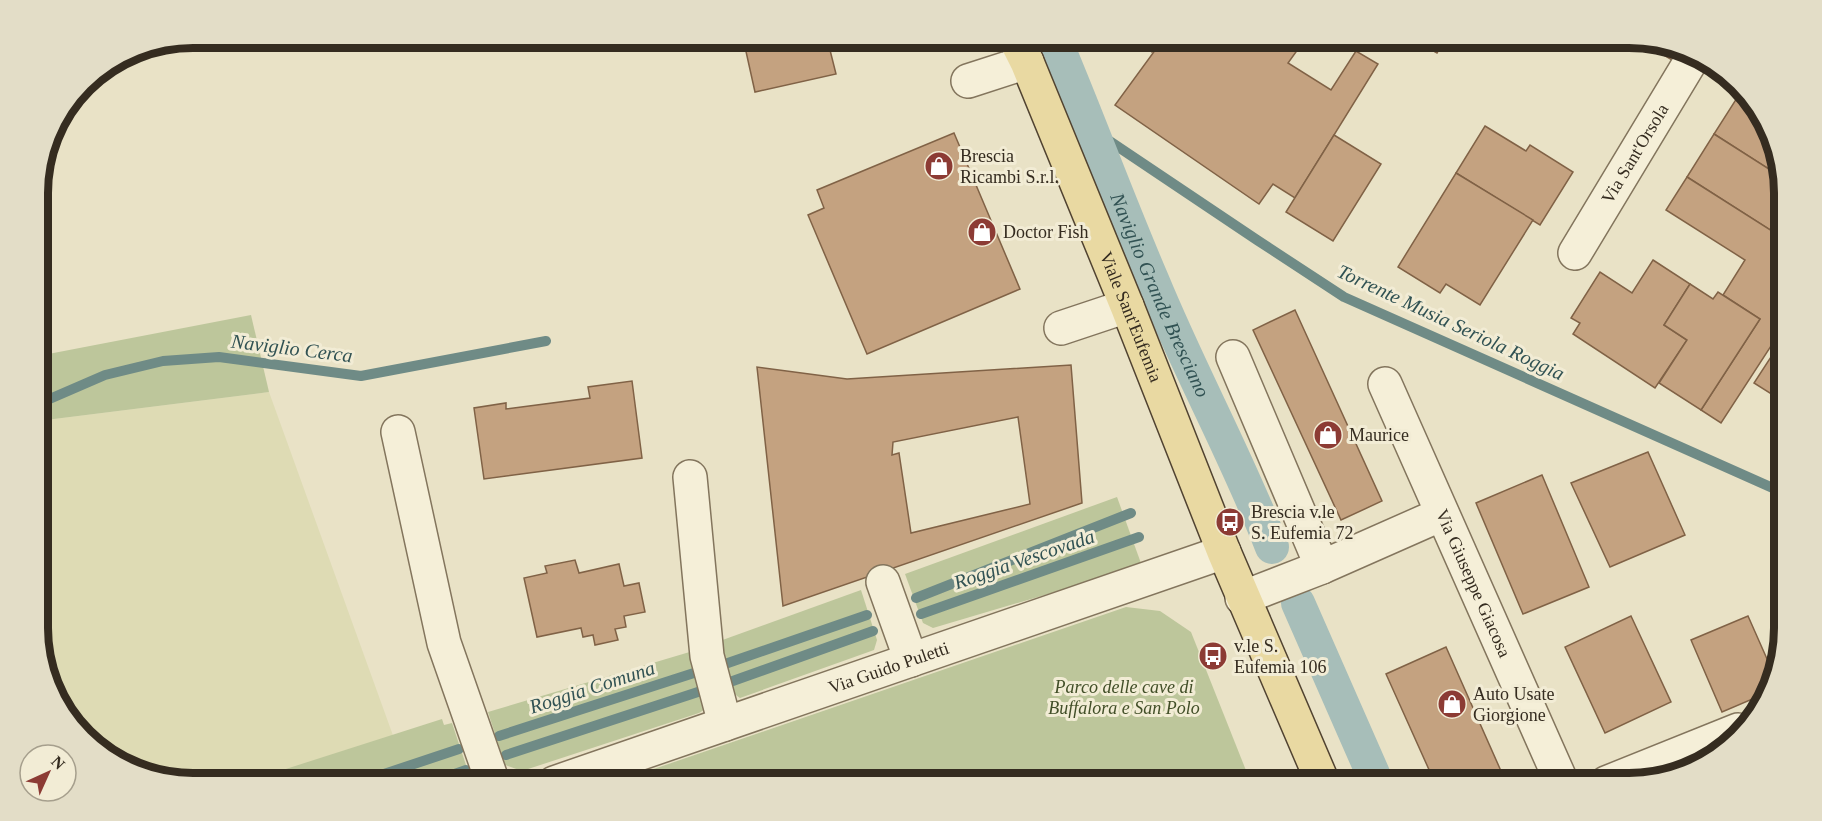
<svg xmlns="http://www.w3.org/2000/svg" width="1822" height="821" font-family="'Times New Roman',serif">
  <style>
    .farmland { fill: #dedbb4 }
    .green { fill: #bdc69b }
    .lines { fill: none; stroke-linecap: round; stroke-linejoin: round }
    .stream { stroke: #6f8b86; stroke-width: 10 }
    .canal { stroke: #a7beb9; stroke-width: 34 }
    .building { fill: #c4a280; stroke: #806246; stroke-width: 1.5; fill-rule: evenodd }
    .minor-casing { stroke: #83755d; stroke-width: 36 }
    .major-casing { stroke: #514331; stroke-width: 36 }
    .minor { stroke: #f5efd8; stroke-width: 33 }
    .major { stroke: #e9d9a2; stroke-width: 33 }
    .labels { text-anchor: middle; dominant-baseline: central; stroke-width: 6; stroke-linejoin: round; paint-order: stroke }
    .street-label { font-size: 18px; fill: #352c20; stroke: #f2ecd5 }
    .poi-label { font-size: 18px; fill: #352c20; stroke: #f2ecd5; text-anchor: start }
    .park-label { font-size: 18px; font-style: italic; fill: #424f28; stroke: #f2ecd5 }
    .water-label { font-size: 20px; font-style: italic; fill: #315253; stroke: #f2ecd5 }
    .rim { fill: none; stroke: #352c20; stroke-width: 8 }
  </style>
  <rect width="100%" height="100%" fill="#e9e2c6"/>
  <polygon class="farmland" points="269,392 395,741 281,783 193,783 134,772 70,723 39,649 38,421"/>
  <g class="green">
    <polygon points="251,315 269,392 38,421 38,356"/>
    <polygon points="1117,497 1142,566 933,628 923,623 905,574"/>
    <polygon points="861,590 877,640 874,650 740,698 733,693 717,642"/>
    <polygon points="1126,607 1160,611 1191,632 1251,783 613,783"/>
    <polygon points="693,651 707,708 699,713 522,771 505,765 488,712"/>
    <polygon points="442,719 444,725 452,723 472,783 242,783"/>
  </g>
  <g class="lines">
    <g class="stream">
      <polyline points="1093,130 1257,240 1344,297 1784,493"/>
      <polyline points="38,404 105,375 163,361 219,357 361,376 546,341"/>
      <polyline points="916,598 1131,513"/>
      <polyline points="921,614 1139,537"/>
      <polyline points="725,664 867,615"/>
      <polyline points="730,682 873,631"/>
      <polyline points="499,736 697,672"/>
      <polyline points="506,755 701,691"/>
      <polyline points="357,783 459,749"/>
      <polyline points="429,783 466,770"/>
    </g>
    <g class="canal">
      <path id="s1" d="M 1054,38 C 1088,118 1118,201 1153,282 C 1190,372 1237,457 1272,547"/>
      <polyline points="1298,603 1377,783"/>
    </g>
  </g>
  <g class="building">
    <polygon points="743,38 827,38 836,74 755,92"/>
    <polygon points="1143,38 1164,38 1152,52"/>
    <polygon points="1164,38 1306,38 1288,63 1331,90 1356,51 1378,64 1295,198 1273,184 1259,204 1115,105"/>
    <polygon points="1410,38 1446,38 1437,53"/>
    <polygon points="1637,39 1679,47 1672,60"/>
    <polygon points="1742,90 1752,98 1783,172 1783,178 1714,134"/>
    <polygon points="1485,126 1526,151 1530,145 1573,172 1540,225 1456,173"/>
    <polygon points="954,133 1020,289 867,354 808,215 824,208 817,190"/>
    <polygon points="1714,134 1783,178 1783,238 1687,177"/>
    <polygon points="1334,135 1381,164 1333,241 1286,212"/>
    <polygon points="1456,173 1533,220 1480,305 1446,284 1440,293 1398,267"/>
    <polygon points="1687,177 1783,238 1784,326 1721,423 1701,410 1760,319 1723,295 1745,260 1666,210"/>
    <polygon points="1653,260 1690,284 1664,325 1687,340 1655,388 1573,334 1580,323 1571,318 1600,272 1632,293"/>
    <polygon points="1690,284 1713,299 1718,292 1760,319 1701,410 1659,383 1687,340 1664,325"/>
    <polygon points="1295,310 1382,501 1341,520 1253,330"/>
    <polygon points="1784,337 1784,402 1754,383"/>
    <path d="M 1071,365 L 1082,503 L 783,606 L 757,367 L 847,379 ZM 1018,417 L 1030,504 L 911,533 L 899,453 L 892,455 L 893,442 Z"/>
    <polygon points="632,381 642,458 484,479 474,408 506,403 506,409 590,398 588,387"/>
    <polygon points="1648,452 1685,535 1610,567 1571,483"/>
    <polygon points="1542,475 1589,587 1523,614 1476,503"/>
    <polygon points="575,560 579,573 619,564 624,586 639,583 645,612 624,616 626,627 615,629 618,640 595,645 593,635 583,637 581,628 537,637 524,578 547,573 545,566"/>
    <polygon points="1631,616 1671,702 1605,733 1565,647"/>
    <polygon points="1748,616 1775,677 1773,687 1769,692 1722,712 1691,640"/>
    <polygon points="1446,647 1501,771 1473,783 1435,783 1386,674"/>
  </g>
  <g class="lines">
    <g class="minor-casing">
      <g id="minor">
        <polyline points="968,81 1027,62"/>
        <path id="s2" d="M 1575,253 L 1695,54"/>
        <polyline points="1061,328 1127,306"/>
        <polyline points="1233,357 1322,567"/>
        <path id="s3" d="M 1385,384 L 1562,783"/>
        <polyline points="398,432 444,643 493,783"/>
        <polyline points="690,477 707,656 725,724"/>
        <polyline points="883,582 911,660"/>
        <polyline points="1242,598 1322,567 1442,514"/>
        <path id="s4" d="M 554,783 L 1224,552"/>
        <polyline points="1606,783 1738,730"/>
      </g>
    </g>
    <g class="major-casing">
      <g id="major">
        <path id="s5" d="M 1015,38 L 1027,62 L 1127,306 L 1224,552 L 1323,783"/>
      </g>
    </g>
    <use href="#minor" class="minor"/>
    <use href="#major" class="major"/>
  </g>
  <defs>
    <g id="shop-disc" transform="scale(1.5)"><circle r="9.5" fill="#8c3b34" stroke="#f2ecd5"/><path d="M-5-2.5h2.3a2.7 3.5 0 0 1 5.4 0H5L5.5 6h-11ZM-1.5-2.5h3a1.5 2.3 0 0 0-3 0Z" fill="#fff"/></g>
    <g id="bus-disc" transform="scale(1.5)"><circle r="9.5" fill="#8c3b34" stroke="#f2ecd5"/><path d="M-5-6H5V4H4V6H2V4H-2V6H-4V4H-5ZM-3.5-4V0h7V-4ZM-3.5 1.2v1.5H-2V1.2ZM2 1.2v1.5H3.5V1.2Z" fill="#fff"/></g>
  </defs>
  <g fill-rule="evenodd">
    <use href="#shop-disc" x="939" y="166"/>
    <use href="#shop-disc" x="982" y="232"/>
    <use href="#shop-disc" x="1328" y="435"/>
    <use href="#bus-disc" x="1230" y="522"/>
    <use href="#bus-disc" x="1213" y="656"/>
    <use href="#shop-disc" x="1452" y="704"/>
  </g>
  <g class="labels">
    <g class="street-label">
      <text stroke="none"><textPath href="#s2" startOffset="116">Via Sant'Orsola</textPath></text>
      <text stroke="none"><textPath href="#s5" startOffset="302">Viale Sant'Eufemia</textPath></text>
      <text stroke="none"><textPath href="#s3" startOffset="218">Via Giuseppe Giacosa</textPath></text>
      <text stroke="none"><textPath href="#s4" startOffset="354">Via Guido Puletti</textPath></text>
    </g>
    <g class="poi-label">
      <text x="960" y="156">Brescia<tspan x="960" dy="21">Ricambi S.r.l.</tspan></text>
      <text x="1003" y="232">Doctor Fish</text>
      <text x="1349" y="435">Maurice</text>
      <text x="1251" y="512">Brescia v.le<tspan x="1251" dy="21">S. Eufemia 72</tspan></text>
      <text x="1234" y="646">v.le S.<tspan x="1234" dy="21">Eufemia 106</tspan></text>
      <text x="1473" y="694">Auto Usate<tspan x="1473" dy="21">Giorgione</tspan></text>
    </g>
    <g class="park-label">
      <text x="1124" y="687">Parco delle cave di<tspan x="1124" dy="21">Buffalora e San Polo</tspan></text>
    </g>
    <g class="water-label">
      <text stroke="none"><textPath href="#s1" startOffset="278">Naviglio Grande Bresciano</textPath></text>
      <text transform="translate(1451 322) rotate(25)">Torrente Musia Seriola Roggia</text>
      <text transform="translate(292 348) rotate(7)">Naviglio Cerca</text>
      <text transform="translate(1024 559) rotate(-19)">Roggia Vescovada</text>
      <text transform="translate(592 687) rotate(-18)">Roggia Comuna</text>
    </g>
  </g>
  <path d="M0 0H1822V821H0ZM193 48H1629A145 145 0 0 1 1774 193V628A145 145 0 0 1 1629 773H193A145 145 0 0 1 48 628V193A145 145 0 0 1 193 48Z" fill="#e3ddc7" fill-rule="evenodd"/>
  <path class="rim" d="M193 48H1629A145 145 0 0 1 1774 193V628A145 145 0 0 1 1629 773H193A145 145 0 0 1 48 628V193A145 145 0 0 1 193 48Z"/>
  <g transform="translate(48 773) rotate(45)"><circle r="28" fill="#f2ecd5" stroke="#a69f8d" stroke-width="1.5"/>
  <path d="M0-4.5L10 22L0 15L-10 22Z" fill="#8c3b34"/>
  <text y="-9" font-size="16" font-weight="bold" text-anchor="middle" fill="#352c20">N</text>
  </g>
</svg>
